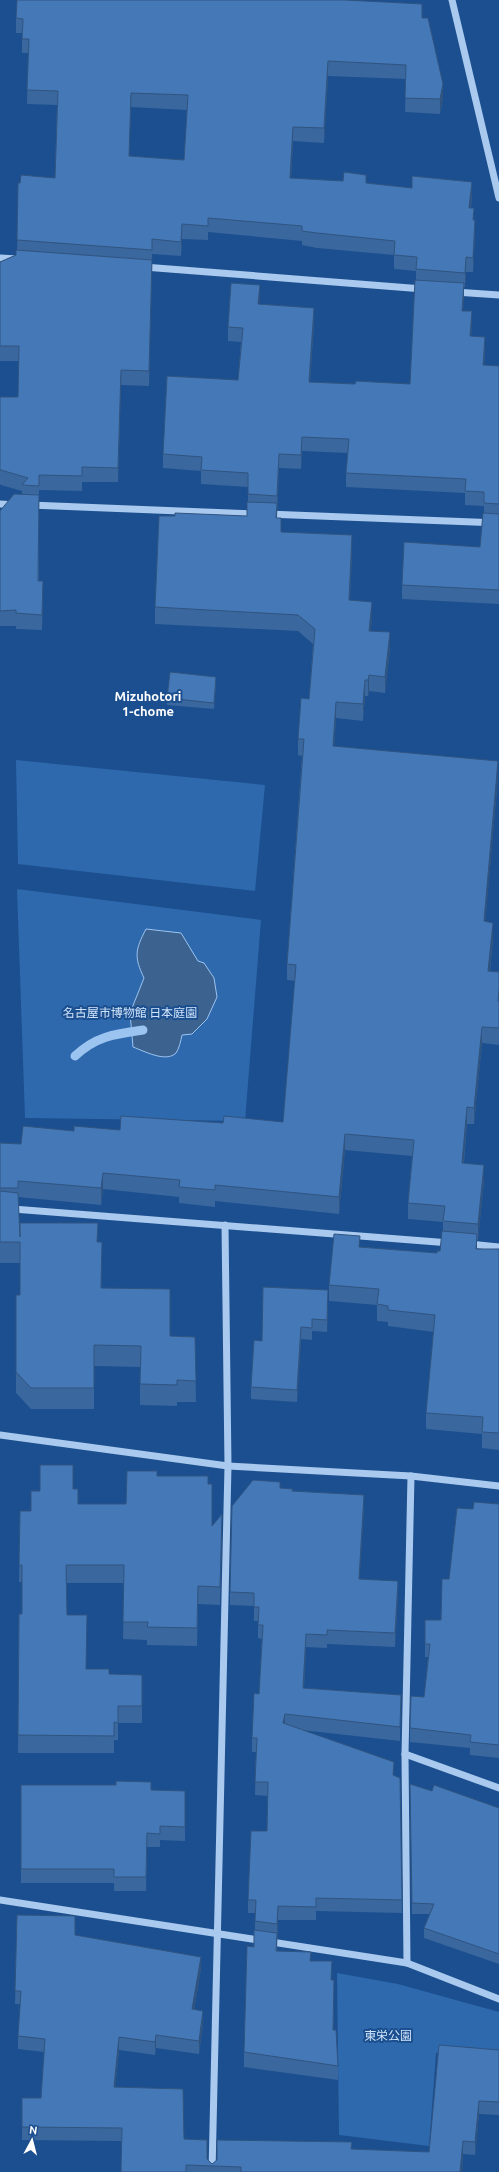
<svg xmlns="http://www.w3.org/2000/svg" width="499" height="2172" font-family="Ubuntu,'Noto Sans JP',sans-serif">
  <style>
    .green { fill: #2e69ad }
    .water { fill: #3c6290; stroke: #9cc4f0 }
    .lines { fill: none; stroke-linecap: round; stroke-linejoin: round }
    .stream { stroke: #9cc4f0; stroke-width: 9 }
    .minor { stroke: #a9c9ee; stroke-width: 7 }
    .wall { fill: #3a679d; fill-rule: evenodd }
    .shaded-wall { fill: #305480 }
    .building { fill: #4478b7; stroke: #305480; fill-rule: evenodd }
    .labels { text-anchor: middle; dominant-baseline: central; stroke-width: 4; stroke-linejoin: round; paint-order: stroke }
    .park-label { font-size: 12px; fill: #cfe3fa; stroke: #1b4f8f }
    .neighbourhood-label { font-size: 13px; font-weight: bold; fill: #fff; stroke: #1b4f8f }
  </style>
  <rect width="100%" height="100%" fill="#1b4f8f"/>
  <g class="green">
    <polygon points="16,760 265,785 255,891 18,864"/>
    <polygon points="17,889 261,920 245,1121 25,1118"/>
    <polygon points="337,1973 398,1984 499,2012 499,2054 436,2053 429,2146 339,2135"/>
  </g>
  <path class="water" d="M 146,929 L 181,933 L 198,961 L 204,963 L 214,978 L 217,997 L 207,1019 L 192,1034 L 182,1035 C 181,1040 179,1049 176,1053 C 166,1063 144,1051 133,1047 L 130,1013 L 144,978 C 134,957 135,950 146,929 Z"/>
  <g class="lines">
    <path class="stream" d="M 75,1056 C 96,1036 115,1034 143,1030"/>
    <g class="minor">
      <polyline points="452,0 499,198"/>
      <polyline points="0,258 18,259"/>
      <polyline points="144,267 423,289"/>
      <polyline points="455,292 499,295"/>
      <polyline points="0,504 15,505"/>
      <polyline points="30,505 255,514"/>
      <polyline points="267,514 499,523"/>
      <polyline points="0,1208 450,1243"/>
      <polyline points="469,1244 499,1247"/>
      <polyline points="0,1435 228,1466 411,1476 499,1486"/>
      <polyline points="405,1754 499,1788"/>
      <polyline points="0,1900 407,1963 499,1999"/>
      <polyline points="407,1963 405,1754 411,1476"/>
      <polyline points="212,2172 228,1466 225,1225"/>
    </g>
  </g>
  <g class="wall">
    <path d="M 16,18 L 422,18 L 443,98 L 440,114 L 405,112 L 406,79 L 328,76 L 324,143 L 293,141 L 291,178 L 366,183 L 472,196 L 471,208 L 474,220 L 475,235 L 473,272 L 466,272 L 465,287 L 464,287 L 463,311 L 472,325 L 471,336 L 485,351 L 484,365 L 499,366 L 499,604 L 402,599 L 402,585 L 480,547 L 484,513 L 484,506 L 465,505 L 465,493 L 346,487 L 346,473 L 348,453 L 302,451 L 301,469 L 279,468 L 277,518 L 281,532 L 352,552 L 350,600 L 372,619 L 370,631 L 390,648 L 385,693 L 369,691 L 368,696 L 365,696 L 363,721 L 336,718 L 334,746 L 498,777 L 485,922 L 493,939 L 490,971 L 499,972 L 499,1045 L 482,1043 L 474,1124 L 467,1124 L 464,1163 L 484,1181 L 478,1240 L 477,1240 L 477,1249 L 499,1249 L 499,1450 L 482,1448 L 482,1434 L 426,1429 L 426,1413 L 434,1332 L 388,1326 L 388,1322 L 377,1321 L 377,1305 L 329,1301 L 329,1285 L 360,1247 L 437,1253 L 440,1251 L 443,1231 L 443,1222 L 408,1219 L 408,1203 L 412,1156 L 345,1150 L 339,1214 L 215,1201 L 215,1207 L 179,1203 L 179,1197 L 103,1189 L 101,1205 L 18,1197 L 20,1237 L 98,1242 L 101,1288 L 170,1336 L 195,1337 L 196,1402 L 177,1402 L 177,1406 L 140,1405 L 140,1367 L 94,1366 L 94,1409 L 31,1409 L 16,1393 L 16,1295 L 20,1295 L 20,1263 L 0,1263 L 0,1143 L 21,1144 L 74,1131 L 120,1130 L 223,1123 L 283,1122 L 295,981 L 287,980 L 287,964 L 302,756 L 298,755 L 298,739 L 309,699 L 313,644 L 298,631 L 155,624 L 155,607 L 175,516 L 247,516 L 248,502 L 248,487 L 201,484 L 201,471 L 163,468 L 163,454 L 238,380 L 241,342 L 228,341 L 228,327 L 260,299 L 259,304 L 314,322 L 310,382 L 355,384 L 410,384 L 416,280 L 416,271 L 394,269 L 394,255 L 317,248 L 302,245 L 302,241 L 208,232 L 208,240 L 182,239 L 181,256 L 152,254 L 149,386 L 121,385 L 118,482 L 82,482 L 82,491 L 39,490 L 39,581 L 43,596 L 42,630 L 16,629 L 16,626 L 0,626 L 0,511 L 22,494 L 22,491 L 1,485 L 0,484 L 0,397 L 18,397 L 19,361 L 0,361 L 0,262 L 16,255 L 17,250 L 20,183 L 55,178 L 57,105 L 27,104 L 28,53 L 22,53 L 22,33 L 16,33 ZM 131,107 L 187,110 L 184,160 L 129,156 Z"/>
    <polygon points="216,684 214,709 167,705 167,698"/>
    <polygon points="328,1302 327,1332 312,1331 312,1340 301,1339 297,1402 251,1399 251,1387 262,1341"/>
    <polygon points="157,1476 208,1484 212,1526 222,1532 220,1605 198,1604 197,1646 147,1645 147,1640 123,1639 124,1583 67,1583 67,1615 86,1669 109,1674 142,1675 142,1723 118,1723 118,1740 114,1740 114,1753 18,1753 19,1614 22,1614 22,1582 19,1582 20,1511 31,1511 40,1491 73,1489 78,1504 126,1504"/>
    <polygon points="280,1488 364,1509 359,1579 398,1594 395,1647 327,1644 327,1648 306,1647 304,1688 401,1695 400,1741 301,1730 394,1776 400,1778 402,1913 316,1911 316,1920 278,1920 277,1951 311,1961 332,1980 334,1995 333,2030 338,2066 338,2080 244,2067 244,2052 255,1930 255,1913 248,1913 248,1900 267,1831 268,1796 255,1795 256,1752 252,1752 252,1738 259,1694 262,1639 258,1638 258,1621 254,1621 254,1606 230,1605 230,1592"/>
    <polygon points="499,1504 499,1758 470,1755 470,1748 410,1742 410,1728 424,1697 428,1657 425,1657 425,1644 441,1620 449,1579 473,1509"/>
    <polygon points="410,1784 432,1791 499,1808 499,1964 424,1938 424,1928 430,1914 412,1914"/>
    <polygon points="21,1785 116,1785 151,1790 185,1804 185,1841 160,1840 160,1847 147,1847 146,1891 114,1891 114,1883 21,1883"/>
    <polygon points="17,1915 75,1935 201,1969 194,2010 203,2024 199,2054 156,2048 155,2055 119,2050 115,2087 184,2139 212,2164 352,2149 429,2152 499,2050 499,2115 479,2114 475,2155 463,2154 462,2172 121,2172 121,2141 22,2140 22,2098 41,2098 44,2052 18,2049 18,2036 20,2004 15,2004"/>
  </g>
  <g class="shaded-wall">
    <polygon points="328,61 328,76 324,143 324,128"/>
    <polygon points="443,84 443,98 440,114 440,99"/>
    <polygon points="131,93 131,107 129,170 129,156"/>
    <polygon points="293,127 293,141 290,192 290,178"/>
    <polygon points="472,182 472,196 469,222 469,208"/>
    <polygon points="475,220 475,235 473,272 473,258"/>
    <polygon points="182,224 182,239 181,256 181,242"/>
    <polygon points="466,257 466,272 465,287 465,273"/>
    <polygon points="152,260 152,274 149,386 149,371"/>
    <polygon points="464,283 464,297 462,325 462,311"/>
    <polygon points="260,285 260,299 258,318 258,304"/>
    <polygon points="314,308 314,322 309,396 309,382"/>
    <polygon points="472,311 472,325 470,350 470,336"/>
    <polygon points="485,337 485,351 483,379 483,365"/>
    <polygon points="121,370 121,385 118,482 118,468"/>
    <polygon points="302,437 302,451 301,469 301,455"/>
    <polygon points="279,454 279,468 277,510 277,496"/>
    <polygon points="352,535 352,552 349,617 349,600"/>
    <polygon points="43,581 43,596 42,630 42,615"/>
    <polygon points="372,602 372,619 369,647 369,631"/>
    <polygon points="390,632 390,648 385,693 385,677"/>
    <polygon points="369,675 369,691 368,696 368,680"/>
    <polygon points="216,677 216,684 214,709 214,703"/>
    <polygon points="365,680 365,696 363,721 363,704"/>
    <polygon points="336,702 336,718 333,763 333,746"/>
    <polygon points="498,761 498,777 484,938 484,921"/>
    <polygon points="493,923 493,939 488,987 488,971"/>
    <polygon points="482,1027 482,1043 474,1124 474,1108"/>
    <polygon points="467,1107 467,1124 462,1179 462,1163"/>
    <polygon points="345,1134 345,1150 339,1214 339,1197"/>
    <polygon points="484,1165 484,1181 478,1240 478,1224"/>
    <polygon points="103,1173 103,1189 101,1205 101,1188"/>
    <polygon points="477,1234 477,1250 476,1249"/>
    <polygon points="328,1290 328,1302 327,1332 327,1320"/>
    <polygon points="301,1327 301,1339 297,1402 297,1390"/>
    <polygon points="364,1495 364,1509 359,1592 359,1579"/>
    <polygon points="222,1514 222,1532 220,1605 220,1587"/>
    <polygon points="398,1581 398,1594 395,1647 395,1633"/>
    <polygon points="306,1634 306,1647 303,1701 303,1688"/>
    <polygon points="285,1714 285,1728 283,1723"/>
    <polygon points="278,1906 278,1920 277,1938 277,1924"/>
    <polygon points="201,1957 201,1969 192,2022 192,2009"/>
    <polygon points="334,1980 334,1995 333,2045 333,2030"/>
    <polygon points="203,2011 203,2024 199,2054 199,2041"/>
    <polygon points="156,2035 156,2048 155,2055 155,2042"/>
    <polygon points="119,2037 119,2050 114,2100 114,2087"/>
    <polygon points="479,2101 479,2114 475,2155 475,2142"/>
    <polygon points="463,2141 463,2154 462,2172 460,2172"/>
  </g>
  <g class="building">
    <path d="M 17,0 L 345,0 L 422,4 L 422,18 L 428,18 L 443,84 L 440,99 L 405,98 L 406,65 L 328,61 L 324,128 L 293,127 L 290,178 L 343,181 L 344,172 L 366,175 L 366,183 L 412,188 L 412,176 L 472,182 L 469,208 L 474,208 L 473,220 L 475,220 L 473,258 L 466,257 L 465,273 L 416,269 L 417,257 L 394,255 L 395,241 L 317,233 L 302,231 L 302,226 L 208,218 L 208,226 L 182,224 L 181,242 L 152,239 L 152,250 L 17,240 L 18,183 L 20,183 L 21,175 L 55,178 L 58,91 L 27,90 L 29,39 L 22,39 L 23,19 L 16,18 ZM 131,93 L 188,95 L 184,160 L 129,156 Z"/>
    <polygon points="16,250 152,260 149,371 121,370 118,468 82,467 82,476 39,475 39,486 22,485 28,478 1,470 0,470 0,397 18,397 19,346 0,346 0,262 16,255"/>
    <polygon points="415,280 464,283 462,311 472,311 470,336 485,337 483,365 499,366 499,504 484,503 484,492 465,491 466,479 346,473 349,439 302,437 301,455 279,454 277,496 248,494 248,473 201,470 202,457 163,454 167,376 238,380 243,328 228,327 231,283 260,285 258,304 314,308 309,382 355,384 356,381 410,384"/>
    <polygon points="14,494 39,495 38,581 43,581 42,615 16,613 16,610 0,611 0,511"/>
    <polygon points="247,502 277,503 276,518 281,518 281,532 352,535 349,600 372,602 369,631 390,632 385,677 369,675 368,680 365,680 363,704 336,702 333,746 498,761 484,921 493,923 488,971 499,972 499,989 498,1001 499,1001 499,1028 482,1027 474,1108 467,1107 462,1163 484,1165 478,1224 443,1221 445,1206 408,1203 414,1140 345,1134 339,1197 215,1185 215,1190 179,1187 180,1180 103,1173 101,1188 18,1181 18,1188 0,1188 0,1143 21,1144 23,1126 74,1131 74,1126 120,1130 121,1116 223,1123 224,1116 283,1122 296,965 287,964 304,739 298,739 301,698 309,699 315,629 298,615 155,607 159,516 175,516 175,513 247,516"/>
    <polygon points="483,513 499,514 499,590 402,585 404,542 480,547"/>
    <polygon points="170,672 216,677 214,703 167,698"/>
    <polygon points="0,1191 18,1193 20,1237 20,1223 98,1223 97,1242 102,1242 101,1288 170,1289 170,1336 195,1337 196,1381 177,1380 177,1385 140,1384 141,1346 94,1345 94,1388 31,1388 16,1372 16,1295 20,1295 20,1242 0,1242"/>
    <polygon points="442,1231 477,1234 476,1249 499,1249 499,1433 482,1432 483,1417 426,1413 435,1315 388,1310 388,1306 377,1304 379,1289 329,1285 334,1234 360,1236 359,1247 437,1253 437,1251 440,1251"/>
    <polygon points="263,1287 328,1290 327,1320 312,1319 312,1328 301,1327 297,1390 251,1387 254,1340 262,1341"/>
    <polygon points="40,1465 73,1465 73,1489 78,1489 78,1504 126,1504 127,1471 157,1471 157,1476 208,1476 208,1484 212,1484 212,1526 222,1514 220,1587 198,1586 197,1628 147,1627 148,1622 123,1622 124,1565 66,1565 67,1615 87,1615 86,1669 109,1669 109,1674 142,1675 142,1706 118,1706 118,1723 114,1722 114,1736 18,1735 19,1614 22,1614 22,1565 19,1565 20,1511 31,1511 31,1491 40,1491"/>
    <polygon points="253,1480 280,1482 280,1488 293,1489 292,1491 364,1495 359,1579 398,1581 395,1633 327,1630 327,1635 306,1634 303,1688 401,1695 400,1727 285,1714 283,1723 394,1762 393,1775 400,1778 402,1900 316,1898 316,1907 278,1906 277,1924 255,1921 256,1900 248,1900 251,1831 267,1831 268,1782 255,1782 257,1738 252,1738 254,1693 259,1694 263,1625 258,1625 259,1607 254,1607 254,1593 230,1592 232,1506"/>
    <polygon points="474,1502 499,1504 499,1745 470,1742 471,1735 410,1728 411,1696 424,1697 430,1644 425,1644 425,1620 441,1620 442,1579 449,1579 457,1508 473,1509"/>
    <polygon points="116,1781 151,1782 151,1790 185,1791 185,1827 160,1826 160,1834 147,1833 146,1877 114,1877 114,1869 21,1869 21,1785 116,1785"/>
    <polygon points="410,1784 432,1791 434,1785 499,1808 499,1954 424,1928 434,1904 412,1903"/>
    <polygon points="17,1915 75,1916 75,1935 201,1957 192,2009 203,2011 199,2041 156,2035 155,2042 119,2037 114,2087 183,2089 184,2139 207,2140 207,2159 212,2164 217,2160 217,2140 352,2142 351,2149 429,2152 439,2045 499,2050 499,2102 479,2101 475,2142 463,2141 460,2172 241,2172 241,2167 186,2165 186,2172 121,2172 122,2128 22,2127 22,2098 41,2098 45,2039 18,2036 21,1991 15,1991"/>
    <polygon points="254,1930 277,1933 276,1951 311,1952 310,1961 332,1961 331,1980 334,1980 333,2030 336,2030 338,2066 244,2052 247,1946 254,1947"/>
  </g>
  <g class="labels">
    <g class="park-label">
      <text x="130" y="1012">名古屋市博物館 日本庭園</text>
      <text x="388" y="2035">東栄公園</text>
    </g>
    <g class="neighbourhood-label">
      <text x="148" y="696">Mizuhotori<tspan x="148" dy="15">1-chome</tspan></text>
    </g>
  </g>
  <g transform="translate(32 2140) rotate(7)" stroke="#1b4f8f" stroke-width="3" paint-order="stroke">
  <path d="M0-3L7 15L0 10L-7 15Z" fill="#ffffff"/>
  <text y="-6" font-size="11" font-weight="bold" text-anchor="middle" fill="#ffffff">N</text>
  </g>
</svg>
